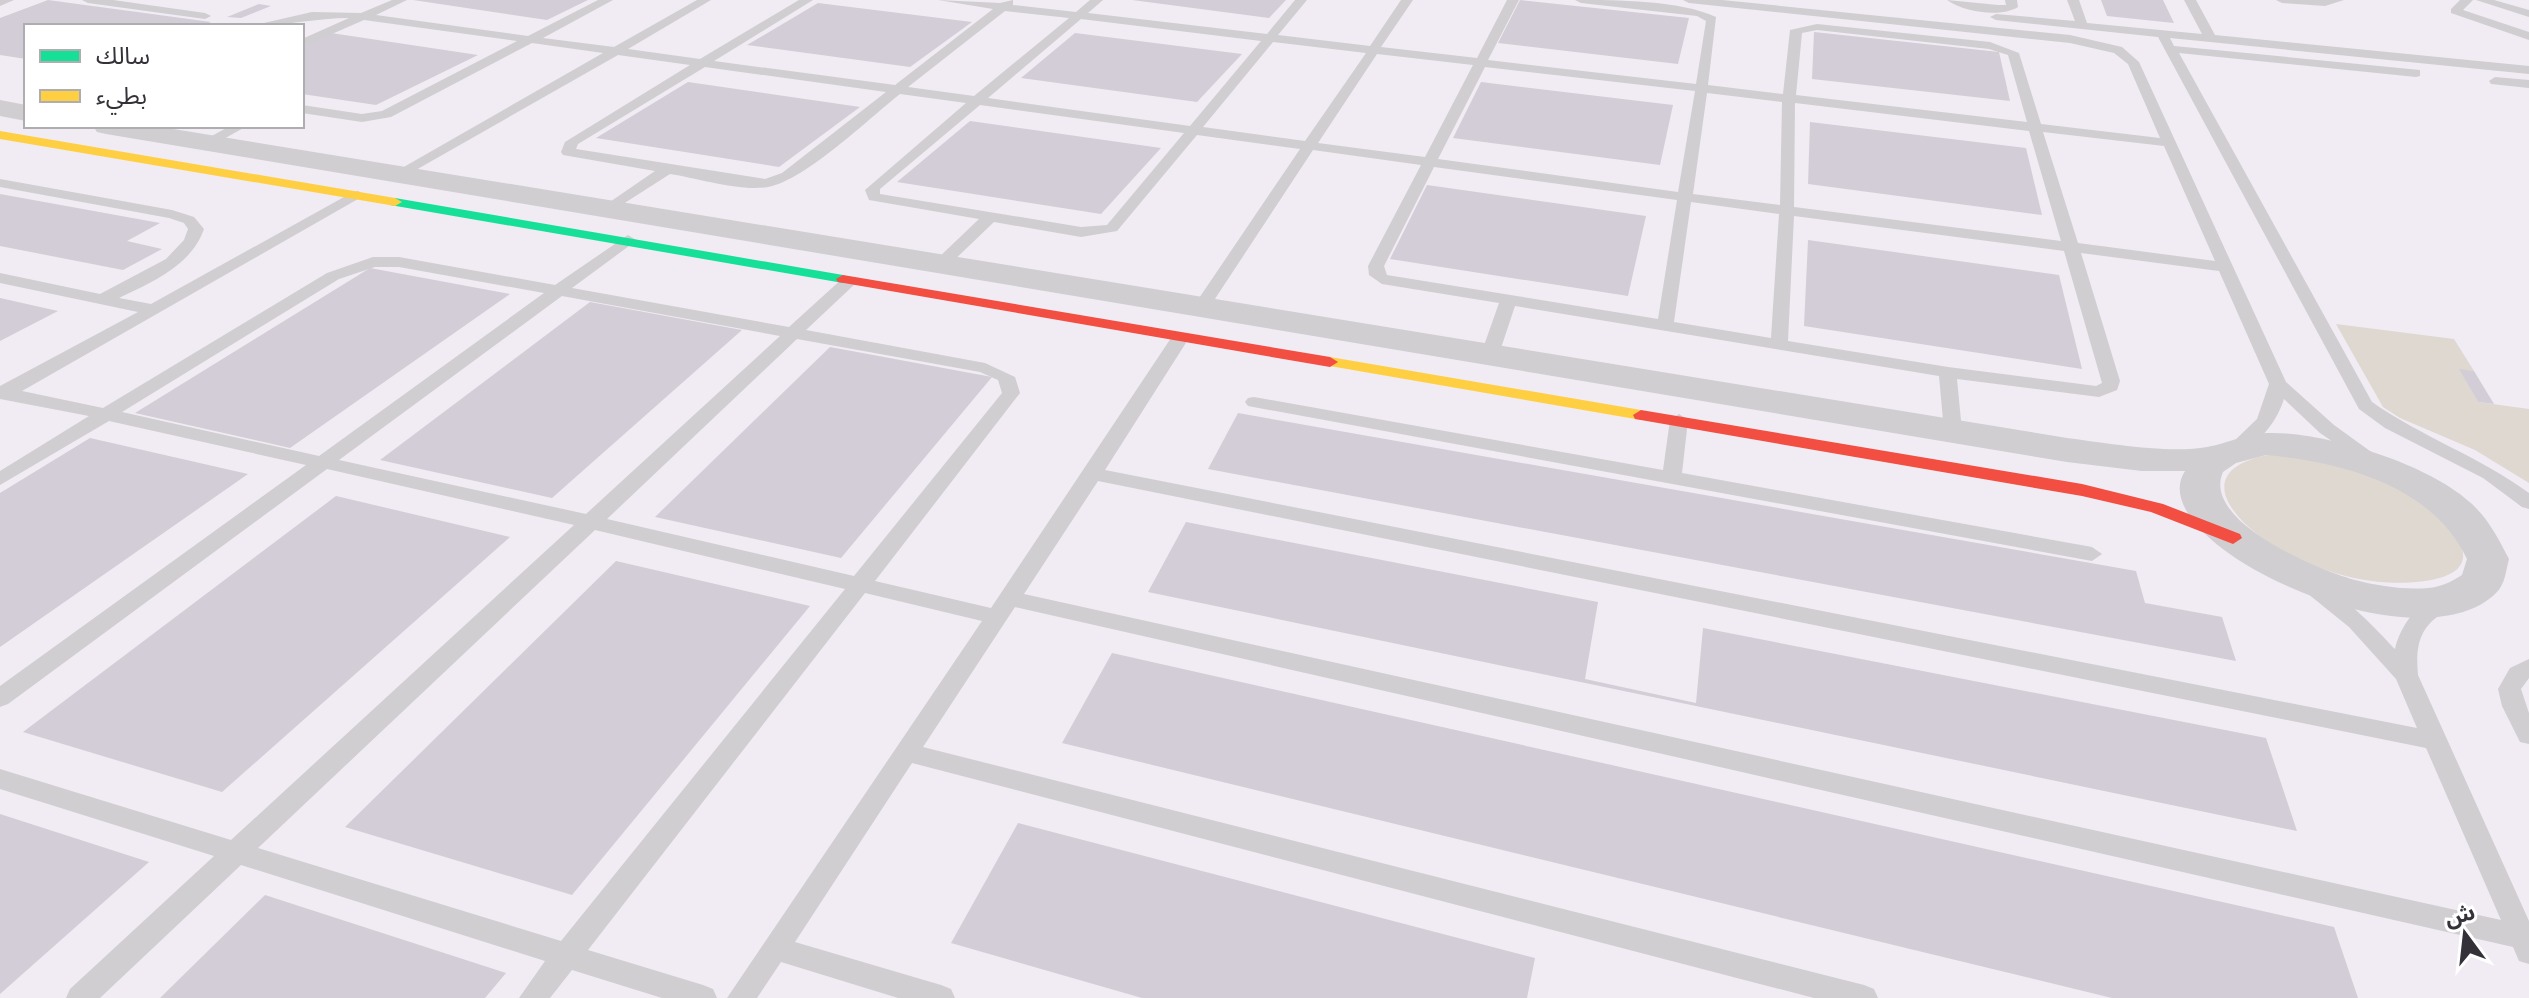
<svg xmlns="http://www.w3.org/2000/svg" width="2529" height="998" font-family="Barlow,'Noto Sans Arabic',sans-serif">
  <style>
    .green { fill: #dfd8d1 }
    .building { fill: #d3cdd7 }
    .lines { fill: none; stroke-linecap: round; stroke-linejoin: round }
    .lane { fill: #d0ced0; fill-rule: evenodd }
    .street { fill: #d0ced0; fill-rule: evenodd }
    .fast { fill: #16e098; fill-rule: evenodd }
    .slow { fill: #ffcf43; fill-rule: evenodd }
    .jam { fill: #f24e42; fill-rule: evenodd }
  </style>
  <rect width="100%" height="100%" fill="#f1ebf4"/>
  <g class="green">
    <polygon points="2336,324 2454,339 2474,371 2460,370 2478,402 2529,409 2529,483 2475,450 2400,418 2383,407"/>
    <path d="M 2273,454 C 2293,456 2314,457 2334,460 C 2354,464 2409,492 2427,503 C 2437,509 2444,522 2451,530 C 2498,587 2396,586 2365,580 C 2339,576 2313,566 2290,555 C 2240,530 2180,470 2273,454 Z"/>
  </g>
  <g class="building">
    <polygon points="48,0 211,22 202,26 26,26 26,59 0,55 0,18"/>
    <polygon points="413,0 588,0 547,20"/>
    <polygon points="1132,0 1286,0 1269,18"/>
    <polygon points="1520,0 1689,18 1678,64 1498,43"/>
    <polygon points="2101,0 2163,0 2174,23 2107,16"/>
    <polygon points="818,3 972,22 910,67 747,45"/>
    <polygon points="259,4 271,6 241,18 227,17"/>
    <polygon points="1814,32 1999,52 2010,101 1812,79"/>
    <polygon points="331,33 478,55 376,105 302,94 302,46"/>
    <polygon points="1075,33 1242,54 1197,102 1021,78"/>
    <polygon points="688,82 860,107 779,167 596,138"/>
    <polygon points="1481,82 1673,105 1660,165 1453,138"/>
    <polygon points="970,121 1161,148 1101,214 897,182"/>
    <polygon points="1810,122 2026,148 2042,215 1808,184"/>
    <polygon points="1427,185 1646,216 1628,296 1390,259"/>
    <polygon points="0,194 160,223 127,241 162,249 123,270 0,246"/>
    <polygon points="1808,240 2059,275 2082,369 1804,326"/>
    <polygon points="370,268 510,294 290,448 135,413"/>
    <polygon points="0,298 58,311 0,341"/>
    <polygon points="590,302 742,330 552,498 380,460"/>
    <polygon points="830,347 992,377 841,558 655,517"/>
    <polygon points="2459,369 2474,371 2494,404 2478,402"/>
    <polygon points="1238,413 2136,571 2145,603 2222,617 2236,661 1208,469"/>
    <polygon points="90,438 248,474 0,647 0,493"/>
    <polygon points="336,496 510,537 222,792 23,732"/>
    <polygon points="1186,522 1598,602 1585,679 1696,703 1703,628 2266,738 2297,831 1148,592"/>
    <polygon points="616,561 810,606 572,895 345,827"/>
    <polygon points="1112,653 2334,927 2358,998 2112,998 1062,743"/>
    <polygon points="0,814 149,862 0,994"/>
    <polygon points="1018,823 1535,958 1527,998 1142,998 951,943"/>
    <polygon points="265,895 506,973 485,998 160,998"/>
  </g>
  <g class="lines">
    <g class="lane">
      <polygon points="0,0 14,0 0,6"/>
      <polygon points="82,0 113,0 205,13 211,16 205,19 88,3"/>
      <path d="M 392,0 L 407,0 L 376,15 L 528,36 L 598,0 L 613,0 L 543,38 L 614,47 L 697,0 L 711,0 L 628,49 L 700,59 L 799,0 L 813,0 L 714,61 L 895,85 L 993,9 L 938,0 L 1000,3 L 1013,0 L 1013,5 L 1076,12 L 1090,0 L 1103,0 L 1088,13 L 1267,34 L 1295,0 L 1307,0 L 1278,35 L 1370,46 L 1401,0 L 1413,0 L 1381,47 L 1477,58 L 1507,0 L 1519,0 L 1488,60 L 1696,84 L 1706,21 L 1697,16 L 1581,3 L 1575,0 C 1617,0 1679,0 1716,17 L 1708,85 L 1783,94 L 1790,30 L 1817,24 L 1990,42 L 2019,53 L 2041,124 L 2160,138 L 2128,64 L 2114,53 L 2070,43 L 1689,3 L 1683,0 L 1722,0 L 2070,35 L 2122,47 L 2139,62 L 2286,382 L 2334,425 L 2381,459 L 2371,465 L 2364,463 L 2320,433 L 2284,399 C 2277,421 2263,437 2246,451 L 2232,451 L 2229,447 L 2232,443 L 2257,419 L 2269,384 L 2219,271 L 2081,253 L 2120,381 L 2117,390 L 2099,397 L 1957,379 L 1962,431 L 1953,437 L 1944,431 L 1939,376 L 1515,306 L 1499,354 L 1490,359 L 1484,358 L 1481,354 L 1499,303 L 1382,284 L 1369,275 L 1368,266 L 1421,165 L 1313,150 L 1207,311 L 1201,312 L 1193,307 L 1300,149 L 1197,135 L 1117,231 L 1081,237 L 994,222 L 948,266 L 942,268 L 934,263 L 936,260 L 979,219 L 869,200 L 865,190 L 966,103 L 900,94 C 868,119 806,180 768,187 C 741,192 697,178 670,174 L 609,213 L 602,209 L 604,206 L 655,171 L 563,155 L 561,152 L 565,142 L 690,65 L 618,55 L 400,179 L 393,175 L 395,172 L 603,53 L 532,43 L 391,117 L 362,122 L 302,113 L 302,105 L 362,114 L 382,111 L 517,41 L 364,20 L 302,47 L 302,39 L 349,18 C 316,18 284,26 251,26 L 312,12 L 361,13 ZM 1005,11 L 1069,18 L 974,96 L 908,87 ZM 1081,19 L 1261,41 L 1190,126 L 988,98 ZM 1817,30 L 1989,49 L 2008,55 L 2027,122 L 1796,95 L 1802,33 ZM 1273,42 L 1366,53 L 1305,141 L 1203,127 ZM 1377,54 L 1473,65 L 1425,157 L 1318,143 ZM 705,67 L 886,92 L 782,173 L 765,179 L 576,149 L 578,144 ZM 1485,67 L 1695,91 L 1678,192 L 1438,159 ZM 1707,93 L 1782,102 L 1780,205 L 1693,194 ZM 1795,103 L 2029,131 L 2061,241 L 1794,207 ZM 980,105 L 1184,133 L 1107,225 L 1081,227 L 880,194 L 880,189 ZM 2043,132 L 2164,146 L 2215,261 L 2078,243 ZM 1434,167 L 1677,200 L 1658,319 L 1387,275 L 1384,266 ZM 1691,202 L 1779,214 L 1771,338 L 1674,322 ZM 1794,216 L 2064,251 L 2102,383 L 2096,386 L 1948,367 L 1788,341 Z"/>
      <path d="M 1947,0 L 1998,5 L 2006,5 L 2005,0 L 2017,0 L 2018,7 C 2000,18 1964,12 1947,0 Z"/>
      <path d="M 2067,0 L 2079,0 L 2087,23 L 2202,34 L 2184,0 L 2196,0 L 2215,35 L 2529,66 L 2529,74 L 2170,38 L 2174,46 L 2420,70 L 2420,76 L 2416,77 L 2179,53 L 2372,402 C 2422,437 2480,457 2529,493 L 2529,509 L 2522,507 L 2483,478 L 2385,428 L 2359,409 L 2158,37 L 1996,20 L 1990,17 L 1996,14 L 2075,21 Z"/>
      <polygon points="2276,0 2344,0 2325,6 2282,3"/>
      <polygon points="2460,0 2473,0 2463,10 2529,32 2529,40 2451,13 2451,9"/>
      <polygon points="2476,0 2494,0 2529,10 2529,17"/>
      <polygon points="2495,77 2529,80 2529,88 2491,84 2489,81"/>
      <polygon points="230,126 247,126 211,146 199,143"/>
      <path d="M 0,179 L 172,210 L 194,217 L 204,229 C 191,266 152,282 119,298 L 151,304 L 353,192 L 358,191 L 365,195 L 22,391 L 103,408 L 327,273 L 373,257 L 399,257 L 555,285 L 628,235 L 636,240 L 633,243 L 572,288 L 789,327 L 844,277 L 856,277 L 856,283 L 806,330 L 985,363 L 1015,377 L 1020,393 L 875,581 L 991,608 L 1171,338 L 1180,333 L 1189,338 L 1105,470 L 2417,728 L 2396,679 L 2349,627 L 2297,585 L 2300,580 C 2325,573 2378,631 2395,649 C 2400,625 2425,589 2454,597 L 2457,602 C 2452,610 2444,612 2437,617 C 2417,632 2416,652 2418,675 L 2529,921 L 2529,964 L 2519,961 L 2513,947 L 1015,607 L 923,747 L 1864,985 L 1874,989 L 1878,998 L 1814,998 L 912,763 L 795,942 L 941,985 L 951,989 L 955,998 L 898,998 L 781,962 L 757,998 L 727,998 L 982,621 L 865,593 L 588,950 L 703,985 L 713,989 L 717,998 L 662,998 L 572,970 L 550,998 L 519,998 L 545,961 L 241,865 L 100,998 L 66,998 L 70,989 L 214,856 L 0,789 L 0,769 L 231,840 L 574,525 L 327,469 L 8,704 L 0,707 L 0,686 L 306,465 L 109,421 L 0,485 L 0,471 L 89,416 L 0,399 L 0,386 L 138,312 L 0,283 L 0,273 L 100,294 L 166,259 L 184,240 L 188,229 L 184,223 L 169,218 L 0,187 ZM 375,267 L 399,267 L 544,293 L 319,456 L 122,412 L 339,279 ZM 562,296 L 780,336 L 586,514 L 339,460 ZM 797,339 L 980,372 L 998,380 L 1002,393 L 854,576 L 607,519 ZM 1098,481 L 2426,748 L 2501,920 L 1024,594 ZM 595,530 L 845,589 L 561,941 L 258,848 Z"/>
      <polygon points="1254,397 1663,470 1670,420 1679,414 1688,420 1682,473 2092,547 2102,554 2092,561 1248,406 1245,402 1248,398"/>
      <polygon points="2529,659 2529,678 2521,689 2529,713 2529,744 2520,742 2502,706 2498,689 2510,668"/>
    </g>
    <g class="street">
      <polygon points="0,100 26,105 26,121 0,116"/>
      <path d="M 93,126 L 155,126 L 2067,438 C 2106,443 2169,454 2207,447 C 2227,444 2246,433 2267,433 C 2324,431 2430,464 2472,504 C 2489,520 2498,538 2509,559 C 2506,570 2505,585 2496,593 C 2417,672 2138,543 2185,471 L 2142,471 L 2067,462 L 106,134 L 97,132 ZM 2266,455 C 2342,462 2432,485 2467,559 L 2462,575 C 2451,582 2441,587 2428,588 C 2404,590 2378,586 2355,580 C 2319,570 2201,522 2223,472 L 2236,463 Z"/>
    </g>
    <polygon class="fast" points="395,198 843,275 850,279 843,283 390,205 390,199"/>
    <g class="slow">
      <polygon points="0,131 395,198 402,202 395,206 0,139"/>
      <polygon points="1330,357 1641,410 1649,415 1641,420 1324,365 1322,362"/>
    </g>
    <g class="jam">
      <polygon points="843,275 1330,357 1338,362 1330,367 838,282 836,279"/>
      <polygon points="1641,410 2082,484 2163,504 2240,534 2242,538 2233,544 2151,512 2082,496 1635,419 1633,415"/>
    </g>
  </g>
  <rect x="24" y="24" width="280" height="104" fill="#ffffff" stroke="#aeadaf" stroke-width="2"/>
  <rect x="40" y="50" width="40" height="12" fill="#16e098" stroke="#aeadaf" stroke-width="2"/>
  <text x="96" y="64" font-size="24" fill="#353138">سالك</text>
  <rect x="40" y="90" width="40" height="12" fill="#ffcf43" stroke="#aeadaf" stroke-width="2"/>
  <text x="96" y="104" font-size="24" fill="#353138">بطيء</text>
  <g transform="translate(2465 934) rotate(345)" stroke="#ffffff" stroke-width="6" paint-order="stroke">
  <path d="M0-6L14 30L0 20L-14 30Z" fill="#353138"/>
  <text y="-12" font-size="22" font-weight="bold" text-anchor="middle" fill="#353138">ش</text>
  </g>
</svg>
